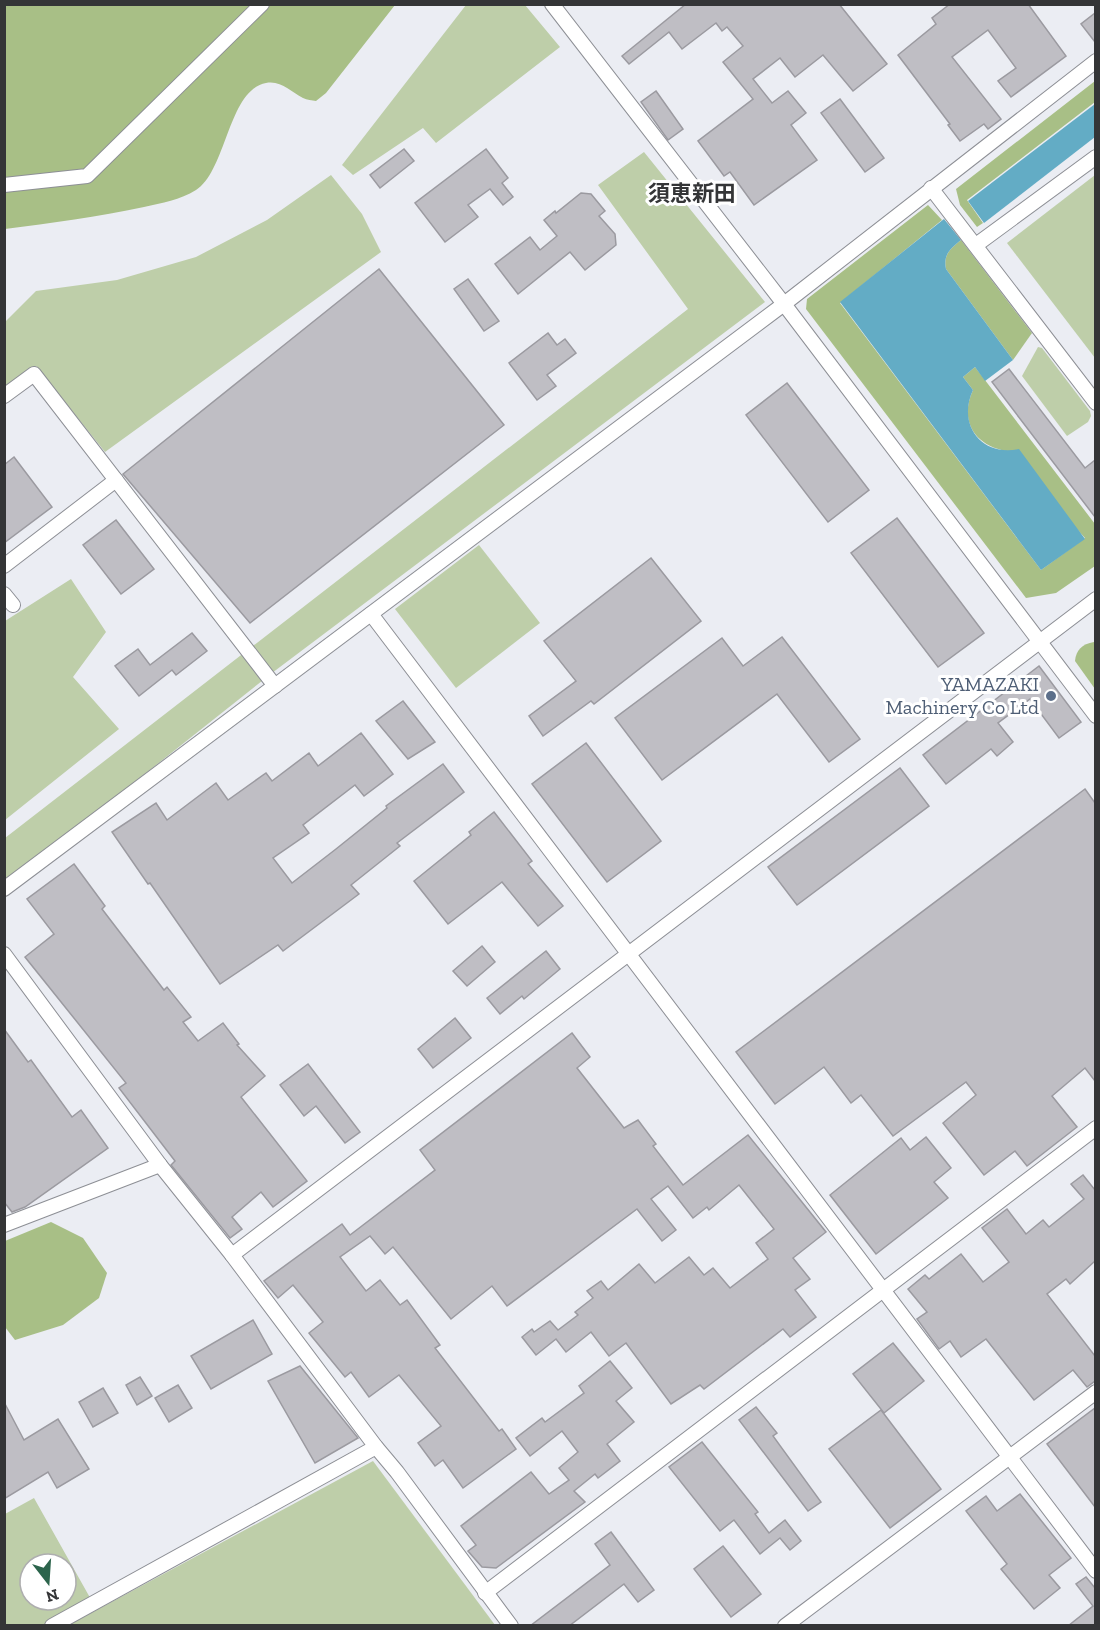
<svg xmlns="http://www.w3.org/2000/svg" width="1100" height="1630" font-family="'Zilla Slab','Noto Sans JP',serif">
  <style>
    .green { fill: #becea9; fill-rule: evenodd }
    .forest { fill: #a8bf86 }
    .water { fill: #63acc5 }
    .building { fill: #bfbec4; stroke: #9b9aa0; stroke-width: 1.5 }
    .lines { fill: none; stroke-linecap: round; stroke-linejoin: round }
    .minor-casing { stroke: #8d8f95; stroke-width: 16 }
    .minor { stroke: #fff; stroke-width: 14 }
    .service-dot { fill: #5c6f8a; stroke: #fff; stroke-width: 2 }
    .labels { text-anchor: middle; dominant-baseline: central; stroke-width: 6; stroke-linejoin: round; paint-order: stroke }
    .service-label { font-size: 20px; fill: #4e5e75; stroke: #fff; text-anchor: end }
    .quarter-label { font-size: 22px; font-weight: bold; fill: #343537; stroke: #fff }
  </style>
  <rect width="100%" height="100%" fill="#ebedf3"/>
  <g class="green">
    <polygon points="466,5 525,5 560,47 436,143 423,128 353,175 342,165"/>
    <polygon points="644,152 765,302 272,673 5,885 5,838 688,309 598,185"/>
    <polygon points="331,175 362,214 381,252 105,452 36,366 5,388 4,323 36,291 117,280 196,257 267,220"/>
    <polygon points="1095,175 1095,358 1007,243"/>
    <polygon points="1038,347 1042,348 1090,411 1091,416 1088,422 1067,436 1022,376"/>
    <polygon points="479,545 540,623 456,688 395,609"/>
    <polygon points="71,579 106,632 73,677 119,729 5,820 5,621"/>
    <polygon points="373,1461 495,1625 69,1625"/>
    <path d="M 34,1498 L 93,1603 L 52,1625 L 5,1626 L 5,1514 ZM 30,1564 L 66,1564 L 66,1600 L 30,1600 Z"/>
  </g>
  <g class="forest">
    <path d="M 4,5 L 395,5 L 326,93 L 316,101 C 312,100 307,100 303,98 C 291,92 281,80 266,83 C 228,90 227,170 196,190 C 180,200 162,203 144,207 C 98,217 51,223 5,229 Z"/>
    <polygon points="1095,81 1095,102 967,200 983,223 977,227 960,205 956,189"/>
    <path d="M 928,205 L 942,220 L 840,303 L 1041,570 L 1085,538 L 1006,451 C 974,445 959,420 973,390 L 963,377 L 975,367 L 1095,524 L 1095,566 L 1056,593 L 1026,598 L 806,309 L 807,299 Z"/>
    <path d="M 961,240 L 1032,333 L 1013,360 L 946,269 C 943,255 950,249 961,240 Z"/>
    <path d="M 1094,642 L 1096,644 L 1095,689 L 1075,661 C 1076,650 1082,644 1094,642 Z"/>
    <polygon points="51,1222 83,1238 107,1273 99,1298 63,1325 15,1340 5,1327 5,1241"/>
  </g>
  <g class="water">
    <polygon points="1095,104 1095,137 984,223 968,201"/>
    <path d="M 944,219 L 961,240 C 950,249 943,255 946,269 L 1013,360 L 985,381 L 975,367 L 963,377 L 973,390 C 957,424 981,457 1019,449 L 1085,539 L 1041,570 L 840,302 Z"/>
  </g>
  <g class="building">
    <polygon points="686,4 839,4 887,64 853,91 823,55 795,77 780,58 753,79 772,103 788,91 806,113 791,125 817,160 754,205 730,172 724,176 698,141 753,99 723,62 743,46 727,27 722,31 716,23 682,49 669,32 629,64 622,56"/>
    <polygon points="950,4 1028,4 1066,56 1011,97 998,81 1016,68 988,30 952,57 1001,119 988,129 984,124 960,141 948,125 950,124 898,55 936,24 932,18"/>
    <polygon points="1095,13 1095,42 1081,24"/>
    <polygon points="656,91 683,129 668,140 641,102"/>
    <polygon points="840,99 884,158 865,172 821,113"/>
    <polygon points="404,149 414,161 380,188 370,175"/>
    <polygon points="486,149 508,178 502,183 513,197 503,205 490,189 468,205 478,217 445,242 415,203"/>
    <polygon points="581,193 591,194 605,211 599,216 615,234 616,245 585,270 570,252 518,294 495,264 530,237 540,250 557,236 544,220 555,211 556,213"/>
    <polygon points="379,269 504,425 250,623 123,474"/>
    <polygon points="468,279 499,321 484,331 454,289"/>
    <polygon points="548,333 557,345 565,339 576,353 547,375 556,386 537,400 509,363"/>
    <polygon points="1009,369 1085,468 1095,460 1095,517 992,382"/>
    <polygon points="787,383 869,490 828,522 746,415"/>
    <polygon points="14,457 52,507 4,543 4,465"/>
    <polygon points="897,518 984,633 938,667 851,553"/>
    <polygon points="116,520 154,569 121,594 83,545"/>
    <polygon points="651,558 701,621 594,704 591,701 543,736 529,716 576,681 544,641"/>
    <polygon points="192,633 207,651 176,675 172,670 139,696 115,666 138,649 150,665"/>
    <polygon points="782,637 860,739 829,762 777,694 662,780 615,718 722,638 743,666"/>
    <polygon points="1039,666 1081,722 1059,738 1030,699 998,723 1013,742 997,756 991,749 946,784 923,755"/>
    <polygon points="403,701 435,742 408,759 376,721"/>
    <polygon points="361,733 393,774 364,796 355,785 303,825 309,833 273,858 292,883 336,849 387,808 386,806 443,764 464,792 397,843 400,846 351,885 359,894 283,951 278,945 220,984 150,883 148,884 112,832 156,803 167,820 216,783 228,800 266,773 272,781 309,753 318,766"/>
    <polygon points="586,743 661,841 607,882 532,784"/>
    <polygon points="900,768 929,806 797,905 768,867"/>
    <polygon points="1085,789 1095,803 1095,1081 1085,1068 1052,1096 1077,1127 1027,1166 1015,1151 984,1175 943,1123 976,1095 966,1082 893,1136 861,1095 851,1103 824,1067 775,1104 736,1052"/>
    <polygon points="494,812 532,861 528,864 563,906 538,926 502,882 448,924 414,881 471,835 469,832"/>
    <polygon points="74,864 105,906 102,909 164,990 167,987 191,1017 183,1022 198,1041 223,1023 239,1044 237,1045 265,1076 241,1097 307,1181 273,1207 261,1192 232,1217 242,1229 230,1238 171,1165 175,1161 119,1088 126,1083 25,957 54,934 27,899"/>
    <polygon points="482,946 495,962 467,986 453,971"/>
    <polygon points="546,951 560,969 524,999 522,996 500,1014 487,998"/>
    <polygon points="455,1018 471,1038 433,1068 418,1049"/>
    <polygon points="4,1029 28,1062 31,1060 72,1117 81,1110 108,1148 25,1207 12,1212 4,1202"/>
    <polygon points="572,1033 590,1057 577,1068 624,1128 638,1120 656,1144 653,1146 683,1185 748,1135 826,1232 793,1258 810,1279 795,1290 816,1317 790,1337 783,1329 704,1389 700,1385 671,1404 626,1343 609,1356 591,1332 566,1352 556,1339 536,1355 522,1337 532,1329 534,1332 550,1321 558,1330 578,1315 575,1312 593,1298 587,1291 601,1281 608,1290 639,1264 655,1283 689,1257 704,1275 713,1268 730,1288 768,1259 756,1243 774,1229 739,1185 709,1210 707,1207 693,1218 668,1186 651,1199 676,1230 662,1241 637,1209 507,1306 492,1286 451,1319 393,1247 385,1254 370,1236 340,1257 366,1291 380,1280 400,1305 407,1300 440,1345 435,1348 499,1431 502,1429 516,1449 463,1488 443,1460 435,1466 418,1443 441,1426 399,1375 369,1397 351,1372 345,1377 309,1333 323,1322 293,1285 278,1298 264,1281 342,1224 350,1235 435,1170 420,1150"/>
    <polygon points="308,1064 360,1132 345,1143 316,1106 304,1116 280,1085"/>
    <polygon points="926,1137 951,1168 934,1182 948,1198 876,1254 830,1195 901,1138 910,1150"/>
    <polygon points="1083,1175 1095,1190 1095,1261 1070,1284 1066,1279 1047,1294 1095,1356 1095,1381 1087,1387 1073,1370 1034,1400 986,1339 961,1357 950,1341 939,1349 917,1319 927,1312 908,1289 925,1275 929,1279 961,1254 983,1282 1009,1262 982,1228 1007,1209 1026,1234 1043,1220 1049,1227 1084,1199 1071,1184"/>
    <polygon points="253,1320 272,1354 211,1389 191,1356"/>
    <polygon points="893,1343 924,1381 884,1413 853,1374"/>
    <polygon points="610,1361 632,1388 616,1401 634,1422 607,1444 620,1461 598,1478 595,1474 574,1491 585,1502 496,1568 482,1567 468,1551 476,1545 461,1526 531,1472 549,1494 569,1480 559,1468 578,1452 562,1431 530,1456 516,1438 542,1418 545,1422 584,1393 579,1386"/>
    <polygon points="300,1366 358,1438 315,1463 268,1381"/>
    <polygon points="140,1377 152,1396 137,1405 126,1385"/>
    <polygon points="178,1385 192,1408 169,1422 155,1398"/>
    <polygon points="103,1388 118,1413 93,1427 79,1402"/>
    <polygon points="4,1402 24,1440 58,1419 89,1469 57,1488 48,1472 4,1499"/>
    <polygon points="756,1407 777,1433 773,1436 821,1502 808,1511 739,1420"/>
    <polygon points="1095,1408 1095,1507 1047,1444"/>
    <polygon points="881,1410 941,1489 890,1528 829,1449"/>
    <polygon points="702,1442 758,1512 755,1514 769,1533 785,1520 801,1541 790,1550 780,1538 760,1554 734,1520 720,1531 669,1467"/>
    <polygon points="1020,1494 1071,1558 1049,1575 1060,1588 1034,1609 1001,1569 1007,1564 966,1511 986,1496 997,1511"/>
    <polygon points="611,1532 654,1590 638,1602 624,1584 569,1626 530,1626 610,1565 595,1544"/>
    <polygon points="723,1546 761,1594 731,1617 694,1569"/>
    <polygon points="1086,1577 1095,1588 1095,1626 1068,1626 1093,1606 1076,1584"/>
  </g>
  <g class="lines">
    <g class="minor-casing">
      <g id="minor">
        <polyline points="552,4 784,304 1096,716"/>
        <polyline points="4,185 87,176 262,4"/>
        <polyline points="931,188 1096,403"/>
        <polyline points="976,245 1096,157"/>
        <polyline points="4,396 34,374 275,686"/>
        <polyline points="4,566 116,480"/>
        <polyline points="4,594 13,605"/>
        <polyline points="371,614 1096,1571"/>
        <polyline points="4,889 784,304 1096,61"/>
        <polyline points="4,954 160,1165 232,1255 376,1447 397,1472 511,1626"/>
        <polyline points="4,1225 160,1165"/>
        <polyline points="232,1255 1096,599"/>
        <polyline points="485,1593 1096,1128"/>
        <polyline points="52,1626 376,1447"/>
        <polyline points="785,1626 1096,1392"/>
      </g>
    </g>
    <use href="#minor" class="minor"/>
  </g>
  <circle class="service-dot" cx="1051" cy="696" r="6"/>
  <g class="labels">
    <g class="service-label">
      <text x="1039" y="684">YAMAZAKI<tspan x="1039" dy="23">Machinery Co Ltd</tspan></text>
    </g>
    <g class="quarter-label">
      <text x="692" y="193">須恵新田</text>
    </g>
  </g>
  <rect width="1100" height="1630" fill="none" stroke="#343537" stroke-width="12"/>
  <g transform="translate(48 1582) rotate(163)"><circle r="28" fill="#ffffff" stroke="#aeaeaf" stroke-width="1.5"/>
  <path d="M0-4.5L10 22L0 15L-10 22Z" fill="#2c644c"/>
  <text y="-9" font-size="16" font-weight="bold" text-anchor="middle" fill="#343537">N</text>
  </g>
</svg>
